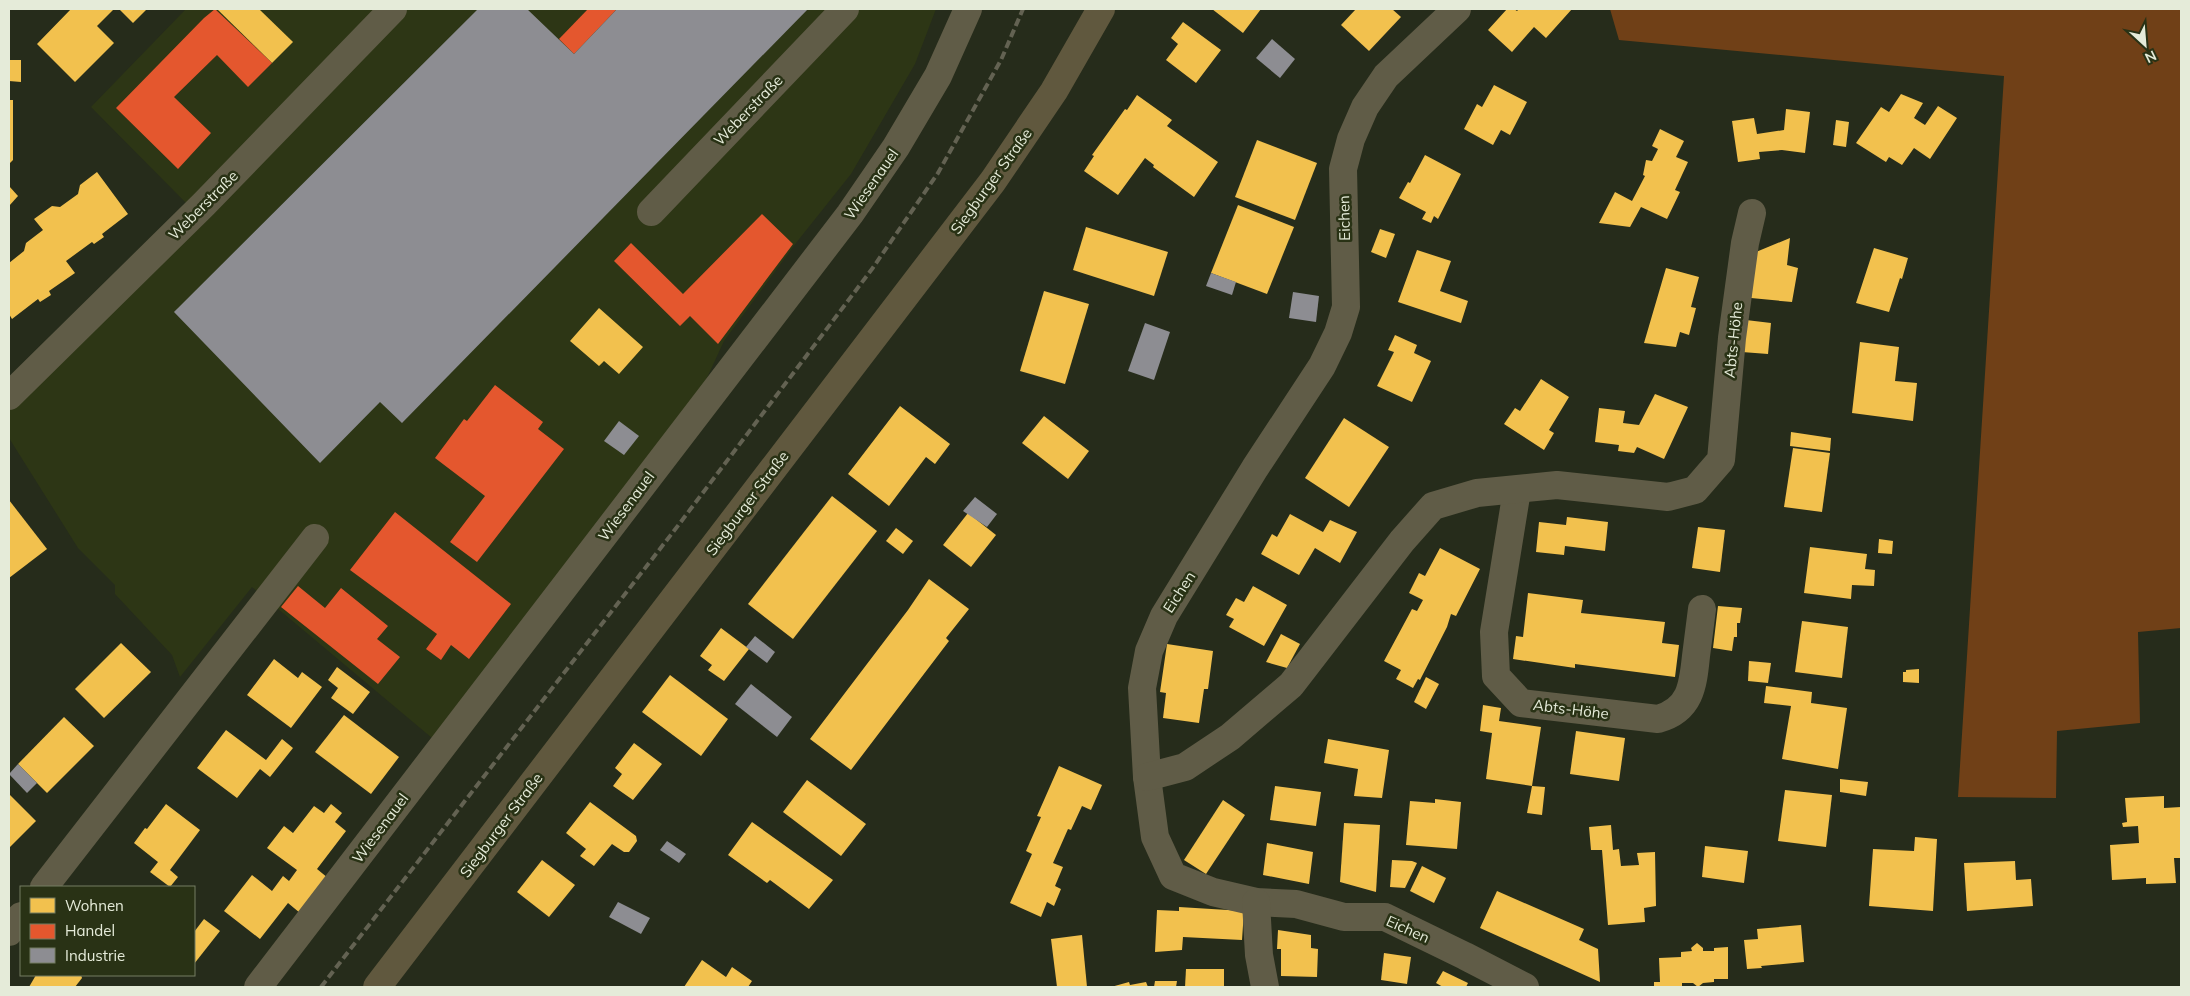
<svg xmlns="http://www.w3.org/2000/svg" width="2190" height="996" font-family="Mulish,sans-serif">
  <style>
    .built { fill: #2d3615 }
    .green { fill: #704017 }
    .homes { fill: #f2c14e }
    .shops { fill: #e4572e }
    .industry { fill: #8d8d92 }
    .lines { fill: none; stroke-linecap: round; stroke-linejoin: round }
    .minor { stroke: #605c47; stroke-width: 28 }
    .primary { stroke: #60583e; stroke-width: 28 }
    .rail { stroke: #636252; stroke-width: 4; stroke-dasharray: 8 4; stroke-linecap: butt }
    .labels { text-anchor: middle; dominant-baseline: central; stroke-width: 5; stroke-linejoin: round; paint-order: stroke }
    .street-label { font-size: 15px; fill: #e5ebd9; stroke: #293215 }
  </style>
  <rect width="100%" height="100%" fill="#262c1b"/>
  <polygon class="built" points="186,9 936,9 915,64 851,174 796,243 724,341 705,382 438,743 252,587 180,677 172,655 115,594 115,585 78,548 9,438 9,394 188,205 91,107"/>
  <polygon class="green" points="1610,9 2181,9 2181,628 2138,632 2140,723 2057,731 2056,798 1958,797 2004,76 1619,40"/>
  <g class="homes">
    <polygon points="71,9 114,9 97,26 114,43 75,82 37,44"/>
    <polygon points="119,9 147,9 133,23"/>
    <polygon points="217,9 259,9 293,42 272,63"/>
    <polygon points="1212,9 1261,9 1243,33"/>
    <polygon points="1356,9 1392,9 1401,17 1369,51 1341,25"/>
    <polygon points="1507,9 1514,9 1517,11 1519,9 1572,9 1546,38 1534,27 1512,52 1488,30"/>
    <polygon points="1183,22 1221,50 1196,83 1166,60 1178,44 1171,38"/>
    <polygon points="9,60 21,60 21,82 9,81"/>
    <polygon points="1494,85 1527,102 1510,135 1501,130 1493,145 1464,129 1477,104 1482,107"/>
    <polygon points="1901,94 1923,103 1914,118 1925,125 1938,106 1957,118 1930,159 1914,148 1902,165 1889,157 1886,162 1856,143 1881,107 1889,112"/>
    <polygon points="1137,95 1172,120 1167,126 1218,162 1194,197 1153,167 1154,165 1145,158 1118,195 1084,171 1094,156 1092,155 1125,109 1127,110"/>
    <polygon points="9,100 13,100 13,160 9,164"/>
    <polygon points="1786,109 1810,112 1805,153 1782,150 1759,152 1760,159 1738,162 1732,121 1754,118 1757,134 1784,130"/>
    <polygon points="1836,120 1849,122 1846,147 1833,145"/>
    <polygon points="1660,129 1684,141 1676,157 1688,162 1675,190 1680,192 1667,219 1641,207 1630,227 1599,223 1615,192 1632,201 1645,176 1643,175 1646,160 1652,161 1658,149 1652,146"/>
    <polygon points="1257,140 1317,163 1295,220 1235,197"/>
    <polygon points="1425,155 1461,174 1438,219 1434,216 1431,223 1422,219 1426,212 1399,198 1408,182 1410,183"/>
    <polygon points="97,172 128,214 102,234 104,237 94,244 92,242 66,261 75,273 49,291 51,295 40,302 38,299 12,319 9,314 9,263 24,251 26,243 43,230 34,219 52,206 60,207 78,194 80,185"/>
    <polygon points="9,186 18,196 9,206"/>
    <polygon points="1238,205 1294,227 1267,294 1211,273"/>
    <polygon points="1086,227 1168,252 1154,296 1073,270"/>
    <polygon points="1380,229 1395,234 1386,258 1371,252"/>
    <polygon points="1790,238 1787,265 1798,268 1792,302 1751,298 1756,252"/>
    <polygon points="1874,248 1908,258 1902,279 1900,278 1889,312 1856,303"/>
    <polygon points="1417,250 1451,261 1440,291 1468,301 1461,323 1398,302"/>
    <polygon points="1666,268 1699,277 1691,307 1696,308 1689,335 1680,332 1676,347 1644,343"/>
    <polygon points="1044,291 1089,304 1065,384 1020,371"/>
    <polygon points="599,308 643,347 619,374 604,361 599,366 570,341"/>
    <polygon points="1746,320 1771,323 1768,354 1742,352"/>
    <polygon points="1395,335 1417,345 1414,353 1431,361 1412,402 1377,386 1394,352 1388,350"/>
    <polygon points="1860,342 1899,347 1895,381 1917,383 1913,421 1852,413"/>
    <polygon points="1541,379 1569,397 1549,430 1554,433 1544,450 1504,424 1515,408 1520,411"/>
    <polygon points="1655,394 1688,407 1664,459 1637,447 1634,453 1618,451 1619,445 1595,442 1599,408 1625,411 1623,423 1639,425"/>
    <polygon points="900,406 950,444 935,464 926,457 889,506 848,474"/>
    <polygon points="1044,416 1089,451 1068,479 1022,443"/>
    <polygon points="1344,418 1389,447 1349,507 1305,478"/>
    <polygon points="1791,432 1831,438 1830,451 1790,446"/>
    <polygon points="1793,448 1830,453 1822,512 1784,507"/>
    <polygon points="832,496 877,531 793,639 748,604"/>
    <polygon points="9,500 47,549 9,578"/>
    <polygon points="968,513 996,535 971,567 943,545"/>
    <polygon points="1290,514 1323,532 1330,520 1357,532 1340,563 1315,548 1299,575 1261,554 1272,534 1277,537"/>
    <polygon points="1567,517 1608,522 1605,551 1565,546 1564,555 1536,552 1539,522 1566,525"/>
    <polygon points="1698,527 1725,530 1720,572 1692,568"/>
    <polygon points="896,528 913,541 903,554 886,541"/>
    <polygon points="1879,539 1893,541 1892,554 1878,553"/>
    <polygon points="1810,547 1867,554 1865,569 1875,570 1874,586 1852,585 1851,599 1804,593"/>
    <polygon points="1440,548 1480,569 1456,616 1451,614 1447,627 1420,680 1418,679 1413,688 1396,679 1401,670 1384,661 1412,609 1417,611 1423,600 1409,593 1419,573 1425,576"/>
    <polygon points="929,579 969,609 946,638 949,641 851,770 810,739 908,610"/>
    <polygon points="1253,586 1287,605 1264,646 1229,627 1234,619 1226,615 1236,598 1244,602"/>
    <polygon points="1528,593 1583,600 1581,613 1665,622 1662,643 1679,645 1675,677 1575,664 1575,668 1513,659 1516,636 1523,637"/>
    <polygon points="1718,606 1742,608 1740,623 1737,623 1737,637 1734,637 1732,651 1713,648"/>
    <polygon points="1802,621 1848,627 1842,678 1795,672"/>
    <polygon points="721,628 749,649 724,681 708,670 712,665 700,656"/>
    <polygon points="1281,634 1300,644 1287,668 1266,662"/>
    <polygon points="121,643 151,672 104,718 75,689"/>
    <polygon points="1167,644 1213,651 1208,689 1204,689 1199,723 1163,718 1166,693 1160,692"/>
    <polygon points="274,659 298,678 302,672 322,687 291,728 247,695"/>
    <polygon points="1749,661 1771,663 1768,683 1748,681"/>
    <polygon points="337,667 370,692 353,714 331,698 338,688 328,680"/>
    <polygon points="1919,669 1919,683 1903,682 1903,672 1906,672 1906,670"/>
    <polygon points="670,675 728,719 701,756 642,712"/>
    <polygon points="1426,677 1439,684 1426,709 1414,702"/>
    <polygon points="1766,686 1812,692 1811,703 1847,708 1838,769 1782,759 1791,706 1764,703"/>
    <polygon points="1483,705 1501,708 1499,721 1541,727 1532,786 1545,787 1542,815 1527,813 1532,786 1486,779 1492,733 1480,731"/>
    <polygon points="344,715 399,757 371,794 315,752"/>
    <polygon points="64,717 94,746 47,793 18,764"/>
    <polygon points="226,730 266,760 282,739 293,748 270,777 260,769 237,798 197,768"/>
    <polygon points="1576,731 1625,738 1619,781 1570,774"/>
    <polygon points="1328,739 1389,750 1382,798 1354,796 1358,769 1324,763"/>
    <polygon points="634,743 662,764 633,800 613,786 622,774 615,768"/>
    <polygon points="1059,766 1102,785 1091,810 1082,806 1071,830 1068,829 1053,863 1063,867 1055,886 1061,889 1054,906 1047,902 1041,917 1010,903 1032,854 1026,851 1041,817 1037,816"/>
    <polygon points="1840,779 1868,782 1866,796 1840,792"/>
    <polygon points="807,780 866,824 841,856 783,812"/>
    <polygon points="1275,786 1321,792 1316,826 1270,820"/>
    <polygon points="1785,790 1832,795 1826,847 1778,841"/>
    <polygon points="9,794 36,821 9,848"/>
    <polygon points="2164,796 2164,808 2181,807 2181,858 2174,858 2176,883 2146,884 2146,878 2112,880 2110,845 2139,843 2138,826 2123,827 2122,823 2127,822 2125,798"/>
    <polygon points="1435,799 1461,802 1457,849 1406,845 1410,801 1435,803"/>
    <polygon points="1223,800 1245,815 1206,874 1184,860"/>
    <polygon points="590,802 636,836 637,841 629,852 624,852 612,844 594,866 580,856 586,849 566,833"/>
    <polygon points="166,804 200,830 170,870 178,877 170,887 150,872 158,862 134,843 145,828 147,829"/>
    <polygon points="331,804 342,813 335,822 346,831 317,869 328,878 300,913 288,903 260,939 224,911 252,875 272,891 283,876 289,881 297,870 267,848 284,826 293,833 314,806 324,813"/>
    <polygon points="752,822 833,880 809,909 770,880 767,883 728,855"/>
    <polygon points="1344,823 1380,825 1376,892 1340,882"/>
    <polygon points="1611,825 1613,850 1619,849 1621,866 1639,865 1637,853 1655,852 1656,906 1644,908 1645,922 1608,925 1602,850 1591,850 1589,827"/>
    <polygon points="1915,837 1937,839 1933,911 1869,906 1873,849 1914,851"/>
    <polygon points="1267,843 1313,852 1309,884 1263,875"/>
    <polygon points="1705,846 1748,851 1744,883 1702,877"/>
    <polygon points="542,860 575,885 549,917 517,892"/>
    <polygon points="1392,860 1412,861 1417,863 1405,888 1390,887"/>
    <polygon points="2015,861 2016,880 2031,879 2033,906 1967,911 1964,863"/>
    <polygon points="1422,866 1446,878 1434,903 1410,891"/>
    <polygon points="1497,891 1584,929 1579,940 1598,949 1600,982 1480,928"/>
    <polygon points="1179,907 1244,911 1242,940 1183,937 1182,950 1155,952 1157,910 1179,911"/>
    <polygon points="204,919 220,931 194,964 194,932"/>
    <polygon points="1801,925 1804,962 1761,966 1762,968 1747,969 1744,940 1758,939 1757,929"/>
    <polygon points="1278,930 1311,935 1311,948 1318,949 1317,977 1281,976 1281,949 1277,949"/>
    <polygon points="1082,935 1087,987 1057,987 1051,939"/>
    <polygon points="1697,943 1703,948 1703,951 1714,951 1714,948 1728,947 1728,979 1714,979 1714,982 1703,983 1698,987 1693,983 1682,983 1682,987 1654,987 1654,982 1660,982 1659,958 1681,957 1681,952 1692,951 1691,948"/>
    <polygon points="1384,953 1411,957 1407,984 1381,980"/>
    <polygon points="702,960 726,977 732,967 752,981 748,987 684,987"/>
    <polygon points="1186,969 1224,969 1224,987 1185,987"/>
    <polygon points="1443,971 1468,983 1466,987 1443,987 1436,983"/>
    <polygon points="36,975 81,975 82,978 75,987 29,987"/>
    <polygon points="1155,981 1177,981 1176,987 1154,987"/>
    <polygon points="1129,982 1130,985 1146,982 1148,987 1111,987"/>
  </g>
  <g class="shops">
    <polygon points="215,9 272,63 248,87 217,55 174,97 211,133 178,169 116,108 204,18"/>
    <polygon points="588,9 617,9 574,54 559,39"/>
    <polygon points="762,214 793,244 718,344 690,316 680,326 614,261 631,243 683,294"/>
    <polygon points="495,385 543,422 538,429 564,449 477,562 450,542 485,496 435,458 464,419 467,421"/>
    <polygon points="395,512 511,604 469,659 451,645 441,660 426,649 437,634 350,570"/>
    <polygon points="298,586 325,608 341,588 388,626 377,639 400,657 378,684 281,607"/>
  </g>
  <g class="industry">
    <polygon points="478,9 527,9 574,54 617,9 808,9 402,423 380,402 320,463 174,312"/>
    <polygon points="1272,39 1295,59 1280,78 1256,58"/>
    <polygon points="1211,273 1236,282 1232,295 1206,286"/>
    <polygon points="1293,292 1319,296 1316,322 1289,318"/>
    <polygon points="1145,323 1170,332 1154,380 1128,371"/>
    <polygon points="619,421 639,436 624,455 604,441"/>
    <polygon points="975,497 997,514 987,527 963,511"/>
    <polygon points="755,636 775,652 767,663 746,647"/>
    <polygon points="751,684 792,717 777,737 735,704"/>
    <polygon points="18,764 37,783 27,793 9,774"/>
    <polygon points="667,841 686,854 679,863 660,850"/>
    <polygon points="618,902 650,918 641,934 609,917"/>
  </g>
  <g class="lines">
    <g class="minor">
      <polyline points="1457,9 1386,76 1365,107 1351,139 1343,169 1346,307 1338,333 1322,366 1255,468 1164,616 1149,651 1142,688 1147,777 1155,837 1173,876 1213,892 1256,902 1296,904 1344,917 1385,917 1465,956 1525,987"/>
      <polyline points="651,212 845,9"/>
      <polyline points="9,396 204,204 393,9"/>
      <path d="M 1517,490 L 1494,632 L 1496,676 L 1521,703 L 1658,719 C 1691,710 1693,685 1696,656 C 1698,640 1700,625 1702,609"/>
      <polyline points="1147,777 1185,767 1230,737 1291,685 1402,541 1433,506 1477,493 1557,485 1668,497 1695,490 1721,460 1732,338 1745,243 1752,213"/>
      <polyline points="44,887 315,538"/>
      <polyline points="1256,902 1259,955 1265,987"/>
      <polyline points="9,932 21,916"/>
      <polyline points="258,987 850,214 896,147 938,76 968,9"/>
    </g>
    <polyline class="primary" points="377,987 993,181 1054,91 1101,9"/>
    <polyline class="rail" points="321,987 680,523 872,269 938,173 1001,60 1023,9"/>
  </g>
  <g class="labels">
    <g class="street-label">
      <text transform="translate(748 110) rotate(-46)">Weberstraße</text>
      <text transform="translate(991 181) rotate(-54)">Siegburger Straße</text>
      <text transform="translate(871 184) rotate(-55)">Wiesenauel</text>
      <text transform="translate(203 205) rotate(-45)">Weberstraße</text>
      <text transform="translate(1344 218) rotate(-91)">Eichen</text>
      <text transform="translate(1733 340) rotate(-84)">Abts-Höhe</text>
      <text transform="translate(747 503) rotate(-53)">Siegburger Straße</text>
      <text transform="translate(626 506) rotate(-53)">Wiesenauel</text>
      <text transform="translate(1179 592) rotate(-57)">Eichen</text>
      <text transform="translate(1571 709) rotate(7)">Abts-Höhe</text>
      <text transform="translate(501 825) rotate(-53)">Siegburger Straße</text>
      <text transform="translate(380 828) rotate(-53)">Wiesenauel</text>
      <text transform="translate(1408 929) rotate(24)">Eichen</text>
    </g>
  </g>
  <rect width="2190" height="996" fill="none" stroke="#e5ebd9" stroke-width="20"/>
  <rect x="20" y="886" width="175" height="90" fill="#293215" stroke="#747c63"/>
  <rect x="30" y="898" width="25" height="15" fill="#f2c14e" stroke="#747c63"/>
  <text x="65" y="911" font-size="15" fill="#e5ebd9">Wohnen</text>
  <rect x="30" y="924" width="25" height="15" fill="#e4572e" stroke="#747c63"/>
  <text x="65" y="936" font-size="15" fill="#e5ebd9">Handel</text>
  <rect x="30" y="948" width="25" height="15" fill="#8d8d92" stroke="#747c63"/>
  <text x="65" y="961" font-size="15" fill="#e5ebd9">Industrie</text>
  <g transform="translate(2145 45) rotate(154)" stroke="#293215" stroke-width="4" paint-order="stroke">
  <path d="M0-4L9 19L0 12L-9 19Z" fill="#e5ebd9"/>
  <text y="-8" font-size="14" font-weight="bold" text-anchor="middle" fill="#e5ebd9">N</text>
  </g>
</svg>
